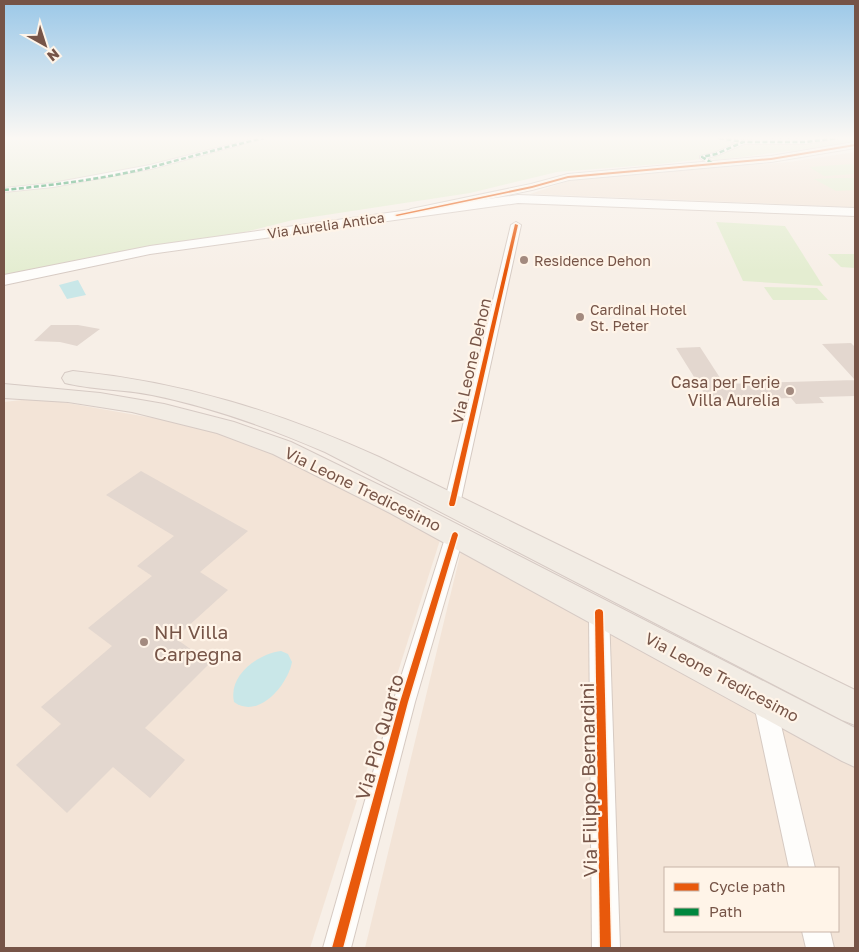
<svg xmlns="http://www.w3.org/2000/svg" width="859" height="952" font-family="'Golos Text',sans-serif">
  <style>
    .residential { fill: #f3e4d7; fill-rule: evenodd }
    .green { fill: #e4edd1 }
    .water { fill: #c9e7e8 }
    .building { fill: #e3d7cf }
    .lines { fill: none; stroke-linecap: round; stroke-linejoin: round }
    .pedestrian-casing { stroke: #d6cac2; stroke-width: 2 }
    .minor-casing { stroke: #d6cac2; stroke-width: 2 }
    .tertiary-casing { stroke: #d6cac2; stroke-width: 2 }
    .secondary-casing { stroke: #d7cbc4; stroke-width: 2 }
    .primary-casing { stroke: #d6cac4; stroke-width: 2 }
    .pedestrian { fill: #fefdfb; fill-rule: evenodd }
    .minor { fill: #fefdfb; fill-rule: evenodd }
    .tertiary { fill: #fefdfb; fill-rule: evenodd }
    .secondary { fill: #fefdfb; fill-rule: evenodd }
    .primary { fill: #f2ece4; fill-rule: evenodd }
    .quiet { stroke: #00873e; stroke-width: 2.5; stroke-dasharray: 5 2.5; stroke-linecap: butt }
    .cycleway-casing { stroke: #fff4e8; stroke-width: 3 }
    .cycleway { fill: #e8590c; fill-rule: evenodd }
    .poi-dot { fill: #a38a7f; stroke: #fff4e8; stroke-width: 2 }
    .labels { text-anchor: middle; dominant-baseline: central; stroke-width: 4.5; stroke-linejoin: round; paint-order: stroke }
    .far-street-label { font-size: 14px; fill: #765447; stroke: #fff4e8 }
    .far-poi-label { font-size: 14px; fill: #765447; stroke: #fff4e8; text-anchor: start }
    .street-label { font-size: 16px; fill: #765447; stroke: #fff4e8 }
    .poi-label { font-size: 16px; fill: #765447; stroke: #fff4e8; text-anchor: end }
    .near-poi-label { font-size: 19px; fill: #765447; stroke: #fff4e8; text-anchor: start }
    .near-street-label { font-size: 19px; fill: #765447; stroke: #fff4e8 }
  </style>
  <rect width="100%" height="100%" fill="#f7efe7"/>
  <g class="residential">
    <polygon points="855,152 855,207 530,194 574,179 789,162"/>
    <polygon points="39,398 170,421 249,442 291,461 440,540 310,948 4,948 4,402"/>
    <path d="M 462,547 L 855,761 L 855,948 L 365,948 ZM 665,868 L 838,868 L 838,931 L 665,931 Z"/>
  </g>
  <g class="green">
    <polygon points="4,138 855,138 855,143 716,160 710,158 660,164 557,172 470,193 293,220 237,234 135,249 4,277"/>
    <polygon points="852,164 855,166 855,174 824,176 809,167"/>
    <polygon points="835,178 855,178 855,190 836,191 814,179"/>
    <polygon points="716,222 785,226 823,286 743,281"/>
    <polygon points="828,254 855,254 855,268 841,267"/>
    <polygon points="764,287 817,288 828,300 773,300"/>
  </g>
  <g class="water">
    <polygon points="78,280 86,295 67,299 59,285"/>
    <path d="M 281,651 L 288,654 L 292,662 C 288,684 259,720 234,702 C 228,675 258,654 281,651 Z"/>
  </g>
  <g class="building">
    <polygon points="51,325 78,325 100,329 77,346 60,342 34,341"/>
    <polygon points="851,343 855,347 855,396 819,397 824,403 796,404 791,398 709,401 676,348 700,347 724,384 855,380 822,344"/>
    <polygon points="141,471 248,531 200,572 228,590 175,638 210,663 145,728 185,760 150,798 113,767 67,813 16,765 61,724 41,707 112,646 88,628 152,576 137,566 174,536 106,495"/>
  </g>
  <g class="lines">
    <g class="pedestrian-casing">
      <g id="pedestrian">
        <polygon points="256,138 266,138 151,169 53,187 4,192 4,188 53,183 150,165"/>
        <polygon points="716,138 743,140 841,138 805,144 744,144 718,155 707,158 716,164 714,167 700,158 700,156 714,153 737,143"/>
      </g>
    </g>
    <g class="minor-casing">
      <g id="minor">
        <polygon points="516,222 521,225 460,504 458,508 452,510 446,508 444,504 511,225"/>
        <polygon points="455,528 461,530 464,535 415,702 351,948 323,948 393,702 446,535 449,530"/>
        <polygon points="599,604 606,606 609,612 620,948 592,948 589,612 592,606"/>
        <polygon points="764,690 772,693 775,700 815,868 789,868 753,700 756,693"/>
        <polygon points="802,931 830,931 834,948 806,948"/>
      </g>
    </g>
    <g class="tertiary-casing">
      <polygon id="tertiary" points="855,142 855,148 771,162 569,180 532,190 411,215 405,212 411,209 531,184 568,174 771,156"/>
    </g>
    <g class="secondary-casing">
      <polygon id="secondary" points="518,195 855,208 855,216 518,203 150,254 4,285 4,275 150,246"/>
    </g>
    <g class="primary-casing">
      <g id="primary">
        <path d="M 73,371 C 183,382 279,412 379,457 L 855,690 L 855,725 L 842,720 L 325,452 C 269,428 212,407 152,395 C 123,389 93,390 65,383 L 62,378 L 65,373 Z"/>
        <polygon points="4,384 100,393 164,404 234,422 291,442 410,500 855,728 855,767 842,761 390,513 273,454 217,433 132,412 68,402 4,398"/>
      </g>
    </g>
    <use href="#pedestrian" class="pedestrian"/>
    <use href="#minor" class="minor"/>
    <use href="#tertiary" class="tertiary"/>
    <use href="#secondary" class="secondary"/>
    <use href="#primary" class="primary"/>
    <g class="quiet">
      <polyline points="719,138 743,142"/>
      <polyline points="712,163 702,157 716,154 743,142 805,142 838,138"/>
      <path d="M 4,190 C 53,185 104,179 152,167 C 189,157 226,147 263,138"/>
    </g>
    <g class="cycleway-casing">
      <g id="cycleway">
        <polygon points="855,144 855,146 771,160 568,178 532,188 397,216 395,215 532,186 568,176 771,158"/>
        <polygon points="515,224 518,225 455,504 454,506 450,506 449,504"/>
        <polygon points="455,532 457,533 458,535 408,702 343,948 332,948 400,702 452,535 453,533"/>
        <polygon points="599,609 602,610 603,612 611,948 600,948 595,612 596,610"/>
      </g>
    </g>
    <use href="#cycleway" class="cycleway"/>
  </g>
  <linearGradient id="sky" x2="0" y2="1"><stop stop-color="#9bc8e8"/><stop offset="0.51" stop-color="#fbf8f4"/><stop offset="1" stop-color="#fbf8f4" stop-opacity="0"/></linearGradient>
  <rect width="859" height="271" fill="url(#sky)"/>
  <g class="poi-dot">
    <circle cx="524" cy="260" r="5"/>
    <circle cx="580" cy="317" r="5"/>
    <circle cx="790" cy="391" r="5"/>
    <circle cx="144" cy="642" r="5"/>
  </g>
  <g class="labels">
    <g class="far-street-label">
      <text transform="translate(326 225) rotate(-8)">Via Aurelia Antica</text>
    </g>
    <g class="far-poi-label">
      <text x="534" y="260">Residence Dehon</text>
      <text x="590" y="309">Cardinal Hotel<tspan x="590" dy="16">St. Peter</tspan></text>
    </g>
    <g class="street-label">
      <text transform="translate(471 361) rotate(-77)">Via Leone Dehon</text>
      <text transform="translate(363 489) rotate(26)">Via Leone Tredicesimo</text>
      <text transform="translate(722 677) rotate(28)">Via Leone Tredicesimo</text>
    </g>
    <g class="poi-label">
      <text x="780" y="382">Casa per Ferie<tspan x="780" dy="18">Villa Aurelia</tspan></text>
    </g>
    <g class="near-poi-label">
      <text x="154" y="631">NH Villa<tspan x="154" dy="22">Carpegna</tspan></text>
    </g>
    <g class="near-street-label">
      <text transform="translate(379 737) rotate(-74)">Via Pio Quarto</text>
      <text transform="translate(588 780) rotate(-91)">Via Filippo Bernardini</text>
    </g>
  </g>
  <rect width="859" height="952" fill="none" stroke="#765447" stroke-width="10"/>
  <rect x="664" y="867" width="175" height="65" fill="#fff4e8" stroke="#c8b4a8"/>
  <rect x="674" y="883" width="25" height="8" fill="#e8590c" stroke="#c8b4a8"/>
  <text x="709" y="892" font-size="15" fill="#765447">Cycle path</text>
  <rect x="674" y="908" width="25" height="8" fill="#00873e" stroke="#c8b4a8"/>
  <text x="709" y="917" font-size="15" fill="#765447">Path</text>
  <g transform="translate(45 45) rotate(141)" stroke="#fff4e8" stroke-width="4" paint-order="stroke">
  <path d="M0-4L9 19L0 12L-9 19Z" fill="#765447"/>
  <text y="-8" font-size="14" font-weight="bold" text-anchor="middle" fill="#765447">N</text>
  </g>
</svg>
